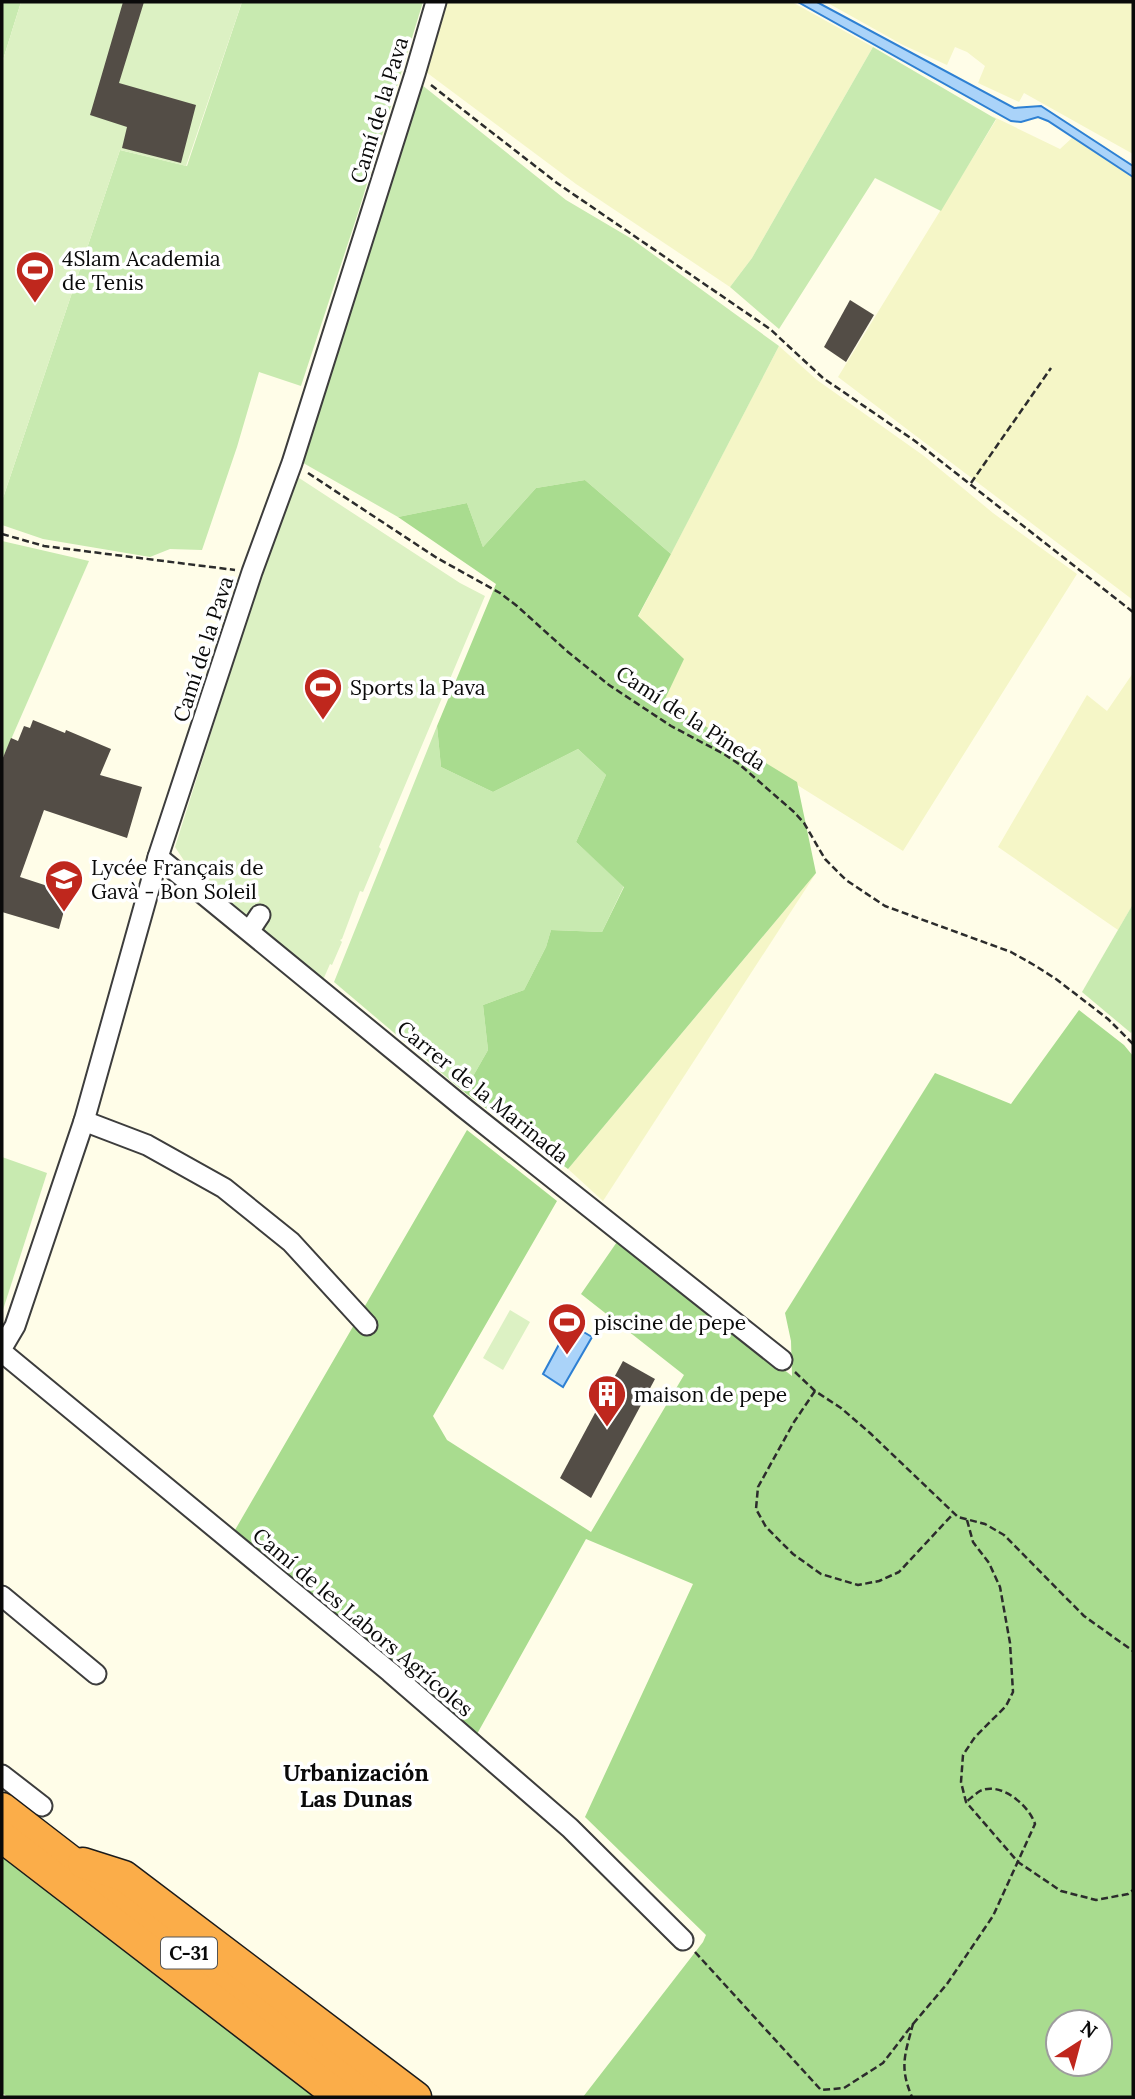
<svg xmlns="http://www.w3.org/2000/svg" width="1135" height="2099" font-family="Lora,serif">
  <style>
    .farmland { fill: #f5f6c7 }
    .green { fill: #c8eab0 }
    .forest { fill: #a9dc8f; fill-rule: evenodd }
    .pitch { fill: #dcf1c3 }
    .water { fill: #aad3f9; stroke: #2e80d3; stroke-width: 2 }
    .building { fill: #534d46 }
    .lines { fill: none; stroke-linecap: round; stroke-linejoin: round }
    .minor-casing { stroke: #3d3d3d; stroke-width: 23 }
    .highway-casing { stroke: #1b1b1b; stroke-width: 33 }
    .path { stroke: #2c2c2c; stroke-width: 2.5; stroke-dasharray: 7 3.5; stroke-linecap: butt }
    .minor { stroke: #fff; stroke-width: 19 }
    .highway { stroke: #fbad49; stroke-width: 30 }
    .labels { text-anchor: middle; dominant-baseline: central; stroke-width: 7; stroke-linejoin: round; paint-order: stroke }
    .shield { fill: #fff; stroke: #545454; stroke-width: 2 }
    .shield-label { font-size: 19px; font-weight: bold; fill: #0a0a0a }
    .street-label { font-size: 21px; fill: #0a0a0a; stroke: #fff }
    .poi-label { font-size: 21px; fill: #0a0a0a; stroke: #fff; text-anchor: start }
    .neighbourhood-label { font-size: 23px; font-weight: bold; fill: #0a0a0a; stroke: #fff }
  </style>
  <rect width="100%" height="100%" fill="#fffde8"/>
  <g class="farmland">
    <polygon points="446,2 792,2 873,47 752,258 730,287 576,184 426,72"/>
    <polygon points="826,2 1133,2 1133,154 1024,93 1019,102 978,83 985,66 967,52 955,47 947,65 903,45"/>
    <polygon points="992,116 1060,149 1073,137 1133,176 1133,600 838,377 996,120"/>
    <polygon points="779,346 817,380 924,456 993,513 1077,574 903,851 663,701 638,617"/>
    <polygon points="1133,673 1133,904 1118,930 998,847 1087,695 1107,711"/>
    <polygon points="816,873 603,1201 568,1169"/>
  </g>
  <g class="green">
    <polygon points="2,2 21,2 2,63"/>
    <polygon points="242,2 423,2 358,213 301,386 259,372 237,447 202,550 170,549 150,557 43,539 2,525 2,501 120,150 187,166"/>
    <polygon points="873,47 996,119 941,211 875,178 779,329 730,287 752,258"/>
    <polygon points="417,81 566,200 632,239 779,346 671,554 585,480 536,488 483,547 467,503 398,517 298,460"/>
    <polygon points="2,541 89,561 2,760"/>
    <polygon points="437,726 441,767 493,792 578,749 606,775 576,842 624,886 602,932 551,930 546,947 524,990 483,1005 488,1050 464,1092 334,982"/>
    <polygon points="1133,904 1133,1029 1131,1033 1082,992"/>
    <polygon points="2,1157 47,1173 2,1313"/>
  </g>
  <g class="forest">
    <polygon points="585,480 671,554 638,616 684,659 664,701 797,782 816,873 568,1169 464,1092 488,1050 483,1005 524,990 546,947 551,930 602,932 624,887 576,842 606,775 578,749 493,792 441,767 437,726 496,584 398,517 467,503 483,547 536,488"/>
    <path d="M 1079,1010 L 1124,1045 L 1133,1056 L 1133,2097 L 583,2097 L 703,1942 L 706,1935 L 585,1817 L 693,1584 L 586,1539 L 477,1734 L 235,1530 L 467,1130 L 557,1201 L 433,1416 L 447,1440 L 591,1532 L 684,1375 L 581,1294 L 619,1239 L 792,1376 L 791,1341 L 785,1313 L 935,1073 L 1011,1104 ZM 1058,2022 L 1100,2022 L 1100,2064 L 1058,2064 Z"/>
    <polygon points="2,1849 319,2097 8,2097 2,2093"/>
  </g>
  <g class="pitch">
    <polygon points="21,2 242,2 186,166 120,150 2,501 2,63"/>
    <polygon points="293,474 460,583 485,596 379,847 381,849 363,892 360,891 342,939 340,940 342,942 332,965 330,964 323,980 239,911 189,868 175,847"/>
    <polygon points="510,1310 530,1322 503,1370 483,1358"/>
  </g>
  <g class="water">
    <polygon points="798,2 817,2 1014,108 1041,106 1133,166 1133,177 1048,121 1038,117 1021,122 1011,121"/>
    <polygon points="570,1324 592,1337 563,1387 543,1374"/>
  </g>
  <g class="building">
    <polygon points="123,2 144,2 119,83 196,105 181,163 122,148 127,127 90,115"/>
    <polygon points="850,300 874,315 846,362 824,347"/>
    <polygon points="33,720 65,733 66,730 111,749 100,775 142,787 127,838 44,810 20,877 69,893 59,929 2,912 2,760 11,738 18,741 24,726 30,728"/>
    <polygon points="623,1361 655,1379 591,1498 560,1478"/>
  </g>
  <g class="lines">
    <g class="minor-casing">
      <g id="minor">
        <polyline points="158,857 463,1107 782,1360"/>
        <polyline points="250,930 260,915"/>
        <polyline points="84,1121 147,1145 224,1188 291,1242 367,1325"/>
        <polyline points="2,1348 15,1326 84,1121 158,857 252,572 292,463 415,74 436,2"/>
        <polyline points="2,1352 390,1672 570,1828 683,1940"/>
        <polyline points="2,1596 96,1674"/>
        <polyline points="2,1775 42,1806"/>
      </g>
    </g>
    <g class="highway-casing">
      <g id="highway">
        <polyline points="2,1808 377,2097"/>
        <polyline points="2,1837 340,2097"/>
        <polyline points="83,1863 124,1876 416,2097"/>
      </g>
    </g>
    <g class="path">
      <polyline points="431,85 557,183 770,329 823,378 915,441 1133,612"/>
      <polyline points="308,473 437,558 500,593 517,606 568,652 609,685 671,726 724,754 739,764 794,812 804,823 825,859 846,880 885,906 1011,952 1034,965 1056,979 1108,1019 1133,1044"/>
      <polyline points="971,483 1051,368"/>
      <polyline points="2,534 44,546 235,570"/>
      <polyline points="795,1372 815,1391 841,1408 870,1433 958,1517 985,1524 1004,1535 1084,1616 1133,1651"/>
      <polyline points="815,1391 794,1422 758,1487 756,1509 766,1527 793,1554 821,1574 858,1585 879,1581 899,1572 953,1514"/>
      <polyline points="967,1520 973,1542 989,1563 1000,1587 1010,1643 1013,1692 1006,1706 975,1737 963,1755 961,1782 966,1802 1018,1862 1061,1891 1096,1900 1128,1894 1133,1890"/>
      <path d="M 695,1952 L 821,2090 L 844,2088 L 883,2063 L 913,2024 C 905,2054 899,2067 912,2097"/>
      <path d="M 913,2024 L 947,1984 L 993,1916 L 1035,1824 C 1029,1805 1000,1781 980,1791 C 975,1794 970,1799 966,1802"/>
    </g>
    <use href="#minor" class="minor"/>
    <use href="#highway" class="highway"/>
  </g>
  <defs>
    <g id="stadium-pin" transform="scale(2.0125)"><path d="M0 17L-7.5 6A9.5 9.5 0 1 1 7.5 6Z" fill="#bf271d" stroke="#fff"/><path d="M0-5a6.5 5 0 1 0 0 10a6.5 5 0 1 0 0-10ZM-3.5-1.8h7v3.6h-7Z" fill="#fff"/></g>
    <g id="school-pin" transform="scale(2.0125)"><path d="M0 17L-7.5 6A9.5 9.5 0 1 1 7.5 6Z" fill="#bf271d" stroke="#fff"/><path d="M0-5L7-2L0 1L-7-2ZM-4 1L0 2.5L4 1V4Q0 6-4 4Z" fill="#fff"/></g>
    <g id="building-pin" transform="scale(2.0125)"><path d="M0 17L-7.5 6A9.5 9.5 0 1 1 7.5 6Z" fill="#bf271d" stroke="#fff"/><path d="M-4-6H4V6H1V3H-1V6H-4ZM-2.5-4.3h1.7v1.8h-1.7ZM.8-4.3h1.7v1.8H.8ZM-2.5-1h1.7V.8h-1.7ZM.8-1h1.7V.8H.8Z" fill="#fff"/></g>
  </defs>
  <g fill-rule="evenodd">
    <use href="#stadium-pin" x="35" y="270"/>
    <use href="#stadium-pin" x="323" y="687"/>
    <use href="#school-pin" x="64" y="879"/>
    <use href="#stadium-pin" x="567" y="1322"/>
    <use href="#building-pin" x="607" y="1394"/>
  </g>
  <g class="labels">
    <rect class="shield" x="161" y="1937.5" width="56" height="31" rx="5"/>
    <g class="shield-label">
      <text x="189" y="1953">C-31</text>
    </g>
    <g class="street-label">
      <text transform="translate(379 110) rotate(-73)">Camí de la Pava</text>
      <text transform="translate(203 649) rotate(-72)">Camí de la Pava</text>
      <text transform="translate(691 718) rotate(33)">Camí de la Pineda</text>
      <text transform="translate(483 1092) rotate(39)">Carrer de la Marinada</text>
      <text transform="translate(363 1622) rotate(40)">Camí de les Labors Agrícoles</text>
    </g>
    <g class="poi-label">
      <text x="62" y="258">4Slam Academia<tspan x="62" dy="24">de Tenis</tspan></text>
      <text x="350" y="687">Sports la Pava</text>
      <text x="91" y="867">Lycée Français de<tspan x="91" dy="24">Gavà - Bon Soleil</tspan></text>
      <text x="594" y="1322">piscine de pepe</text>
      <text x="634" y="1394">maison de pepe</text>
    </g>
    <g class="neighbourhood-label">
      <text x="356" y="1772">Urbanización<tspan x="356" dy="26">Las Dunas</tspan></text>
    </g>
  </g>
  <rect width="1135" height="2099" fill="none" stroke="#0a0a0a" stroke-width="7"/>
  <g transform="translate(1079 2043) rotate(36)"><circle r="33" fill="#ffffff" stroke="#9d9d9d" stroke-width="2"/>
  <path d="M0-5L12 26L0 18L-12 26Z" fill="#bf271d"/>
  <text y="-10" font-size="19" font-weight="bold" text-anchor="middle" fill="#0a0a0a">N</text>
  </g>
</svg>
